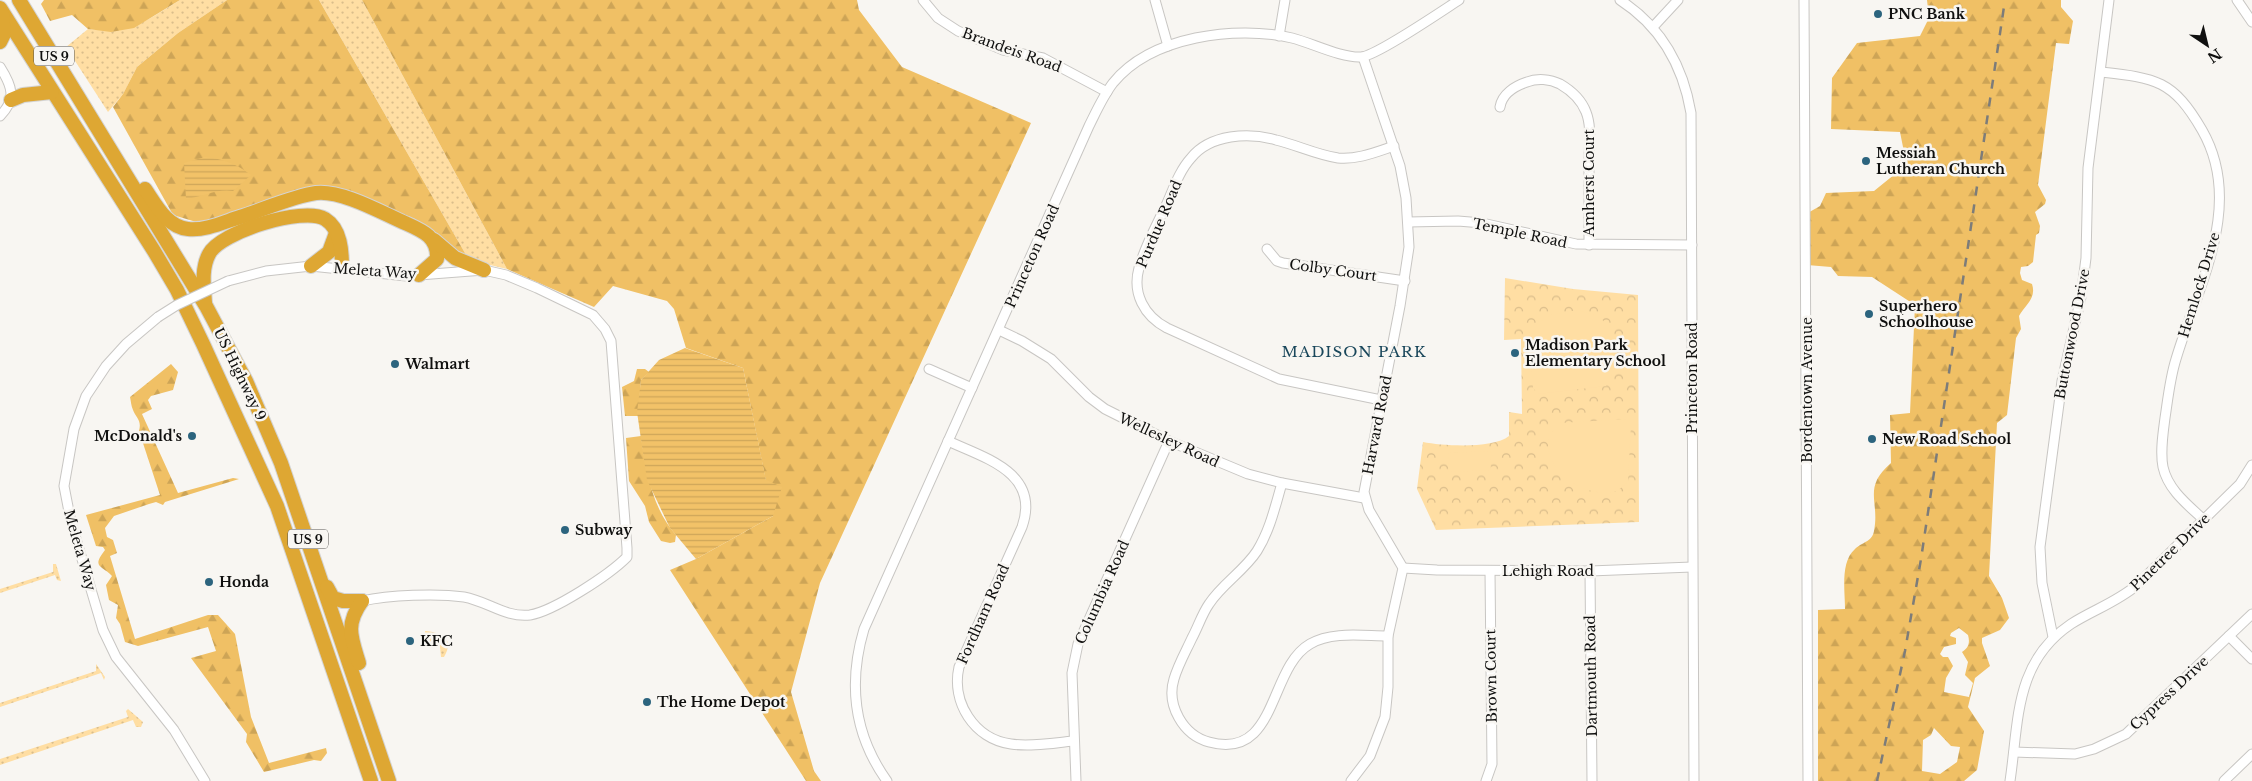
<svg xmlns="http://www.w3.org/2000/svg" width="2252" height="781" font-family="'Libre Baskerville',serif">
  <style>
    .grass { fill: url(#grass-dots) }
    .forest { fill: url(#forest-firs); fill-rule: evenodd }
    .park { fill: url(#park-crowns) }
    .garden { fill: #ffdea3 }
    .water { fill: url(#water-rules) }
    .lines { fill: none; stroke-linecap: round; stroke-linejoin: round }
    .minor-casing { stroke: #c8c6c3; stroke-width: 11 }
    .highway-casing { stroke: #d4d4d4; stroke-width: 16 }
    .minor { stroke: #fff; stroke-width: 9 }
    .highway { stroke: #dea733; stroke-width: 14 }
    .rail { stroke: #7d7c79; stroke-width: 2.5; stroke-dasharray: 9 9; stroke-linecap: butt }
    .minor-bridge-casing { stroke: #c8c6c3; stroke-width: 11; stroke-linecap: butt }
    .minor-bridge { stroke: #fff; stroke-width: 9 }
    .poi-dot { fill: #2c647e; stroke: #f8f6f2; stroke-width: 2 }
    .labels { text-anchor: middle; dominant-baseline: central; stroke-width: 5; stroke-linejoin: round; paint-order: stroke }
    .shield { fill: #f8f6f2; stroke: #565553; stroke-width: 1 }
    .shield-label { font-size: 12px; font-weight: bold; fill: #10100f }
    .poi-label { font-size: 14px; font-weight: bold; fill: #10100f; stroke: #f8f6f2; text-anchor: start }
    .street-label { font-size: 14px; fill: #10100f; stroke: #f8f6f2 }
    .neighbourhood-label { font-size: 15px; letter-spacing: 1px; fill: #1a475b; stroke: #f8f6f2 }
  </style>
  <defs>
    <pattern id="grass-dots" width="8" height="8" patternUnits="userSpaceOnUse" patternTransform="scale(1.25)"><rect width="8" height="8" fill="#ffdea3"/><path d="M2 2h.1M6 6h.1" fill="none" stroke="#dabd8b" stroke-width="1.8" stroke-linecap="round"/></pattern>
    <pattern id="forest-firs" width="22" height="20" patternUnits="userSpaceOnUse" patternTransform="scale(1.25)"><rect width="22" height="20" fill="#f0c065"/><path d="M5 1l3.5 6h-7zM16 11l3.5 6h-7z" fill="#cda456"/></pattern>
    <pattern id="park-crowns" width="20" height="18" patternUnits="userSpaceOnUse" patternTransform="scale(1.25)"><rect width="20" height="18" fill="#ffdea3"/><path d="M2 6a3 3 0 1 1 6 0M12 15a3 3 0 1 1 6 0" fill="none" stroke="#dabd8b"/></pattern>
    <pattern id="water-rules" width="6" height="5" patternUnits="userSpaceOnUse" patternTransform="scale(1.25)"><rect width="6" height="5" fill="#f2c268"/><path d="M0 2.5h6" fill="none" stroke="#cea659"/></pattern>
  </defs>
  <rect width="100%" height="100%" fill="#f8f6f2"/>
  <g class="grass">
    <path d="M 180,0 L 227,0 L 178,33 L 137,67 L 123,94 L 108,112 L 66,47 L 88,29 C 132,34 144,22 180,0 Z"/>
    <polygon points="319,0 362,0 507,269 469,260"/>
    <polygon points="53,564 56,564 61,581 57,580 55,575 0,593 0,589 53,572"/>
    <path d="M 425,631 C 442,632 455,639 444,657 L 441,657 L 440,647 L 426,648 Z"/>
    <polygon points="96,664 105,677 104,680 101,673 0,707 0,703 96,671"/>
    <polygon points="128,709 143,722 141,727 136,727 133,720 0,765 0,759 128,717 126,711"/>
  </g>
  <g class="forest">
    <polygon points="44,0 180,0 134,28 111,32 88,29 72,15 50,21 41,4"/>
    <polygon points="227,0 319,0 469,260 455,256 415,219 331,187 203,224 173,215 113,107 123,94 137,67 178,33"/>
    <polygon points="362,0 857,0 859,10 902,67 1031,123 820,583 791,692 814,771 821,781 806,781 670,570 696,559 773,516 743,368 686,348 674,309 667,301 613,286 594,307 507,269"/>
    <path d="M 1927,0 L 2061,0 L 2061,7 L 2073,21 L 2069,44 L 2056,43 L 2038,185 L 2046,200 L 2045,204 L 2035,212 L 2040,226 L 2039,233 L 2036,235 L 2033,262 L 2028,266 L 2021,267 L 2020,273 L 2022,280 L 2032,284 C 2037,299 2024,306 2019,316 L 2021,329 L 2016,338 L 2007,415 L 1997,423 L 1989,576 L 2002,598 L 2009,618 L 2000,630 L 1982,638 L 1982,643 L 1990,666 L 1975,678 L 1968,707 L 1984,731 L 1977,770 L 1964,781 L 1818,781 L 1818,610 L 1845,609 C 1845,591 1840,562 1855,549 C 1862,542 1872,542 1874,531 C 1880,501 1862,488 1891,463 L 1890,415 L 1910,413 L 1915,305 L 1872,277 L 1838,276 L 1831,267 L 1807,265 L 1806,214 L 1820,206 L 1826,193 L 1874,191 L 1895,174 L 1904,152 L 1900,132 L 1831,129 L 1832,78 L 1857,43 L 1920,36 L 1929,18 ZM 1959,628 L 1968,635 C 1970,642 1969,648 1962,652 L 1968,662 L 1965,675 L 1973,683 L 1969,697 L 1944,692 L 1946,678 L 1953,666 L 1948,657 L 1943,657 L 1940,654 L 1944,647 L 1956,644 L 1956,638 L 1950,636 L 1951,633 ZM 1934,728 L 1951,746 L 1960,747 L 1957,762 L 1940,774 L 1922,771 L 1923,740 L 1931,735 Z"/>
    <path d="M 171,364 L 178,372 L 173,390 L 151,396 L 148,400 L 152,409 L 142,414 L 178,493 L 233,478 L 239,479 L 165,502 L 163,505 L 156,502 L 149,504 L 114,516 L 105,528 L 107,537 L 113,540 L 117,553 L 110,556 L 135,639 L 208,615 L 218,615 L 235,634 L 251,717 L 269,763 L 326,748 L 327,753 L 321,761 L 314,760 L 264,772 L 246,742 L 247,734 L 191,658 L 216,651 L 208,627 L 138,646 L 125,642 L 120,624 L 116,618 L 118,605 L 109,600 L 106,585 L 112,576 C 102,565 91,568 105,550 L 103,547 L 96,546 L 86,515 L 160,495 L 139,431 C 142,420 136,418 133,410 C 131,406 131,401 130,397 Z"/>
    <polygon points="637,369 645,369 649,372 641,380 638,416 625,416 622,387 634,381"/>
    <path d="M 641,436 C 646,471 652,508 676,535 L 675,542 L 670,543 L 661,541 L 649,522 L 645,506 L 629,481 L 626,438 Z"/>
  </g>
  <path class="park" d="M 1505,278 L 1573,289 L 1638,295 L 1639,522 L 1436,530 L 1417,489 L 1423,442 C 1444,446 1493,449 1509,436 L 1509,412 L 1522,414 L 1521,339 L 1504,340 Z"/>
  <g class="garden">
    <path d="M 1577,310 C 1583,312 1590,313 1596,316 C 1624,330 1620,364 1606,386 L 1538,394 L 1533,388 L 1529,329 L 1551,315 Z"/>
    <path d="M 1626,419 L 1631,424 L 1628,482 C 1624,485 1620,489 1616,491 C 1586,500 1539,469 1550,435 C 1552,431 1557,427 1559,423 Z"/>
    <polygon points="1490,451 1491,470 1449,472 1448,453"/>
  </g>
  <g class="water">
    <path d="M 205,157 C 223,159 237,164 251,175 L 233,191 C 218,188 201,197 186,199 L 184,163 Z"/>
    <polygon points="685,348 743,368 766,480 782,487 773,516 696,559 670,528 647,480 637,412 641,380 659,360"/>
  </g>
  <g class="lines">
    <g class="minor-casing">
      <g id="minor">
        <polyline points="923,0 938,18 958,31 1003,50 1043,58 1107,92"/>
        <polyline points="1155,0 1168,46"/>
        <path d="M 1620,0 C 1662,27 1683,66 1691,113 L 1694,781"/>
        <polyline points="1804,0 1808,781"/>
        <polyline points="2237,0 2252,22"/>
        <polyline points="1653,27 1678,0"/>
        <polyline points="1279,36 1285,0"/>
        <path d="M 0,67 C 12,86 17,99 0,116"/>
        <path d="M 2101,72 C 2156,78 2173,80 2202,130 C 2245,205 2198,285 2176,359 C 2170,378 2168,398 2165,418 C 2163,433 2160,452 2163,467 C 2168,490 2188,505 2204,520"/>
        <path d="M 1500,107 C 1502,94 1515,86 1527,82 C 1537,78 1550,79 1560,84 C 1572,91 1581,99 1586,112 C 1592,127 1589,145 1589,161 C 1589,189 1589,217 1589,245"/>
        <polyline points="1408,222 1458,221 1482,223 1576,244 1692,245"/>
        <polyline points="1267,249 1277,261 1283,263 1405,281"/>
        <path d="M 228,281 L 266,271 L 311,266 L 406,276 L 484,270 L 506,275 L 537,288 L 593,315 L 605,329 L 611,341 L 627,548 L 627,557 C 609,575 554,611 530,615 C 506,618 487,601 464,597 C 437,593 389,595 362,601"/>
        <polyline points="158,317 126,344 106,366 86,396 74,429 64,486 71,522 103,630 116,657 174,730 205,781"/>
        <polyline points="999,330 1022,341 1051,359 1089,397 1105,409 1169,441 1248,474 1282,483 1364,498"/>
        <polyline points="929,369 972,388"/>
        <path d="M 1381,400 L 1279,379 L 1167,328 C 1144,316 1132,293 1139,268 C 1145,245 1158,223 1168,201 C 1174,187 1180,170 1191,158 C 1210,134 1249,132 1276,140 C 1297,145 1317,155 1338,158 C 1357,160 1376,152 1394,146"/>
        <path d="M 948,441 C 985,458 1041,473 1022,527 L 959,667 C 951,702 974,739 1011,744 C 1031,747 1053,743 1073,741"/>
        <path d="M 1282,483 C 1275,507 1270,530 1257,551 C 1244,571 1222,584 1209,604 C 1202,614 1198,627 1192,638 C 1186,651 1178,665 1174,679 C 1166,705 1183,735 1209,742 C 1278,761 1268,668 1310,644 C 1332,631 1363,636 1388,636"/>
        <polyline points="1403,568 1437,570 1590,571 1692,567"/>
        <polyline points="1590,571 1592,781"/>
        <polyline points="2229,636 2252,659"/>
        <polyline points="2053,637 2042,583 2040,547 2062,381 2081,297 2086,258 2088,168 2109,0"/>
        <polyline points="2014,752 2075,754 2094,749 2126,734 2252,614"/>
        <path d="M 887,781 C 854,735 848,683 864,629 L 1089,126 C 1096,112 1103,96 1113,83 C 1151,36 1236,25 1292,38 C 1312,43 1341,58 1361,57 C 1376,56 1442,11 1459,0"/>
        <polyline points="1076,781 1072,673 1078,644 1169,441"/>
        <polyline points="1351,781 1370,756 1385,717 1388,687 1388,636 1403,568 1369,510 1364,492 1400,306 1409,247 1406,198 1400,166 1363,57"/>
        <polyline points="1486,781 1492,764 1490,571"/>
        <path d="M 2010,781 C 2019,721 2014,662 2071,624 C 2093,610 2117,602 2137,585 L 2240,484 L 2252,465"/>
        <polyline points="2224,781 2252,754"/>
      </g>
    </g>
    <g class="highway-casing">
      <g id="highway">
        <polyline points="19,0 206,306 246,381 281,463 389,781"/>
        <polyline points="0,8 154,251 177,290 203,344 277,506 371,781"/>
        <polyline points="0,42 4,34 2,14"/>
        <polyline points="11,100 23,95 52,92"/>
        <path d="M 145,189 C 156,205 167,227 188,229 C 205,231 224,222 240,217 C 262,210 294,196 316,193 C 342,190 382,213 405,223 C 423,231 438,237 437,259 L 419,275"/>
        <polyline points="434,240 455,258 484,270"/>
        <polyline points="311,266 329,252 336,233"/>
        <path d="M 205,303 C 204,287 201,269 209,254 C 220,232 303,206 325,219 C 341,229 342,251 342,268"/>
        <polyline points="327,587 333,598 343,601 362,601"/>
        <path d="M 359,663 C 351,637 345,625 362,601"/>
      </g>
    </g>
    <use href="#minor" class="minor"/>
    <use href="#highway" class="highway"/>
    <polyline class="rail" points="1877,781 1905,651 1921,559 2005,0"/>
    <g class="minor-bridge-casing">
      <polyline id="minor-bridge" points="158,317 177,305 228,281"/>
    </g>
    <use href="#minor-bridge" class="minor-bridge"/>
  </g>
  <g class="poi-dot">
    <circle cx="1878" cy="14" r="5"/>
    <circle cx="1866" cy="161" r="5"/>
    <circle cx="1869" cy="314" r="5"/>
    <circle cx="1515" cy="353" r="5"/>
    <circle cx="395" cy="364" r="5"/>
    <circle cx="192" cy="436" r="5"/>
    <circle cx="1872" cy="439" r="5"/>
    <circle cx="565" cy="530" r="5"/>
    <circle cx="209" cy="582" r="5"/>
    <circle cx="410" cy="641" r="5"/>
    <circle cx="647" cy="702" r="5"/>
  </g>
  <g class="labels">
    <g class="shield">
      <rect x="34" y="46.5" width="40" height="19" rx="4"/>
      <rect x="288" y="529.5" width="40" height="19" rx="4"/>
    </g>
    <g class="shield-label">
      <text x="54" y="56">US 9</text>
      <text x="308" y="539">US 9</text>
    </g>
    <g class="poi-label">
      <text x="1888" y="14">PNC Bank</text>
      <text x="1876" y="153">Messiah<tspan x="1876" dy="16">Lutheran Church</tspan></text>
      <text x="1879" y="306">Superhero<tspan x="1879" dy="16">Schoolhouse</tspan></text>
      <text x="1525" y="345">Madison Park<tspan x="1525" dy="16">Elementary School</tspan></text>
      <text x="405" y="364">Walmart</text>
      <text x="182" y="436" text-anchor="end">McDonald's</text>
      <text x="1882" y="439">New Road School</text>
      <text x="575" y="530">Subway</text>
      <text x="219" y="582">Honda</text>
      <text x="420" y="641">KFC</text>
      <text x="657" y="702">The Home Depot</text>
    </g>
    <g class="street-label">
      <text transform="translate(1012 50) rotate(20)">Brandeis Road</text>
      <text transform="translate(1589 183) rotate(-90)">Amherst Court</text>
      <text transform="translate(1159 224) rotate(-67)">Purdue Road</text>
      <text transform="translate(1520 233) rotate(12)">Temple Road</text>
      <text transform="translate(1032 256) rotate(-66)">Princeton Road</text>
      <text transform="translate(1333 270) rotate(8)">Colby Court</text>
      <text transform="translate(375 271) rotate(4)">Meleta Way</text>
      <text transform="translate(2199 285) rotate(-73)">Hemlock Drive</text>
      <text transform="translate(2072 334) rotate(-79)">Buttonwood Drive</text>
      <text transform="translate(240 374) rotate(64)">US Highway 9</text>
      <text transform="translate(1692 378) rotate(-90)">Princeton Road</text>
      <text transform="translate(1807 390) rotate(-90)">Bordentown Avenue</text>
      <text transform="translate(1377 425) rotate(-79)">Harvard Road</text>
      <text transform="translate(1169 440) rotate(25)">Wellesley Road</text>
      <text transform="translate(80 550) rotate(74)">Meleta Way</text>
      <text transform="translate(2170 552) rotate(-44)">Pinetree Drive</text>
      <text x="1548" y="571">Lehigh Road</text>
      <text transform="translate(1102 592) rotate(-66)">Columbia Road</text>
      <text transform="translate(983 614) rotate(-66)">Fordham Road</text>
      <text transform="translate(1491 676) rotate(-91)">Brown Court</text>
      <text transform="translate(1591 676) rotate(-91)">Dartmouth Road</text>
      <text transform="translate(2169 693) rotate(-43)">Cypress Drive</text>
    </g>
    <g class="neighbourhood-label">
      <text x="1354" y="351">MADISON PARK</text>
    </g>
  </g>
  <g transform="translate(2207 45) rotate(145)" stroke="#f8f6f2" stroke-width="4" paint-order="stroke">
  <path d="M0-4L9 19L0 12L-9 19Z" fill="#10100f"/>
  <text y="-8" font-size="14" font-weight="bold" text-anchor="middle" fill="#10100f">N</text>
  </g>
</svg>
